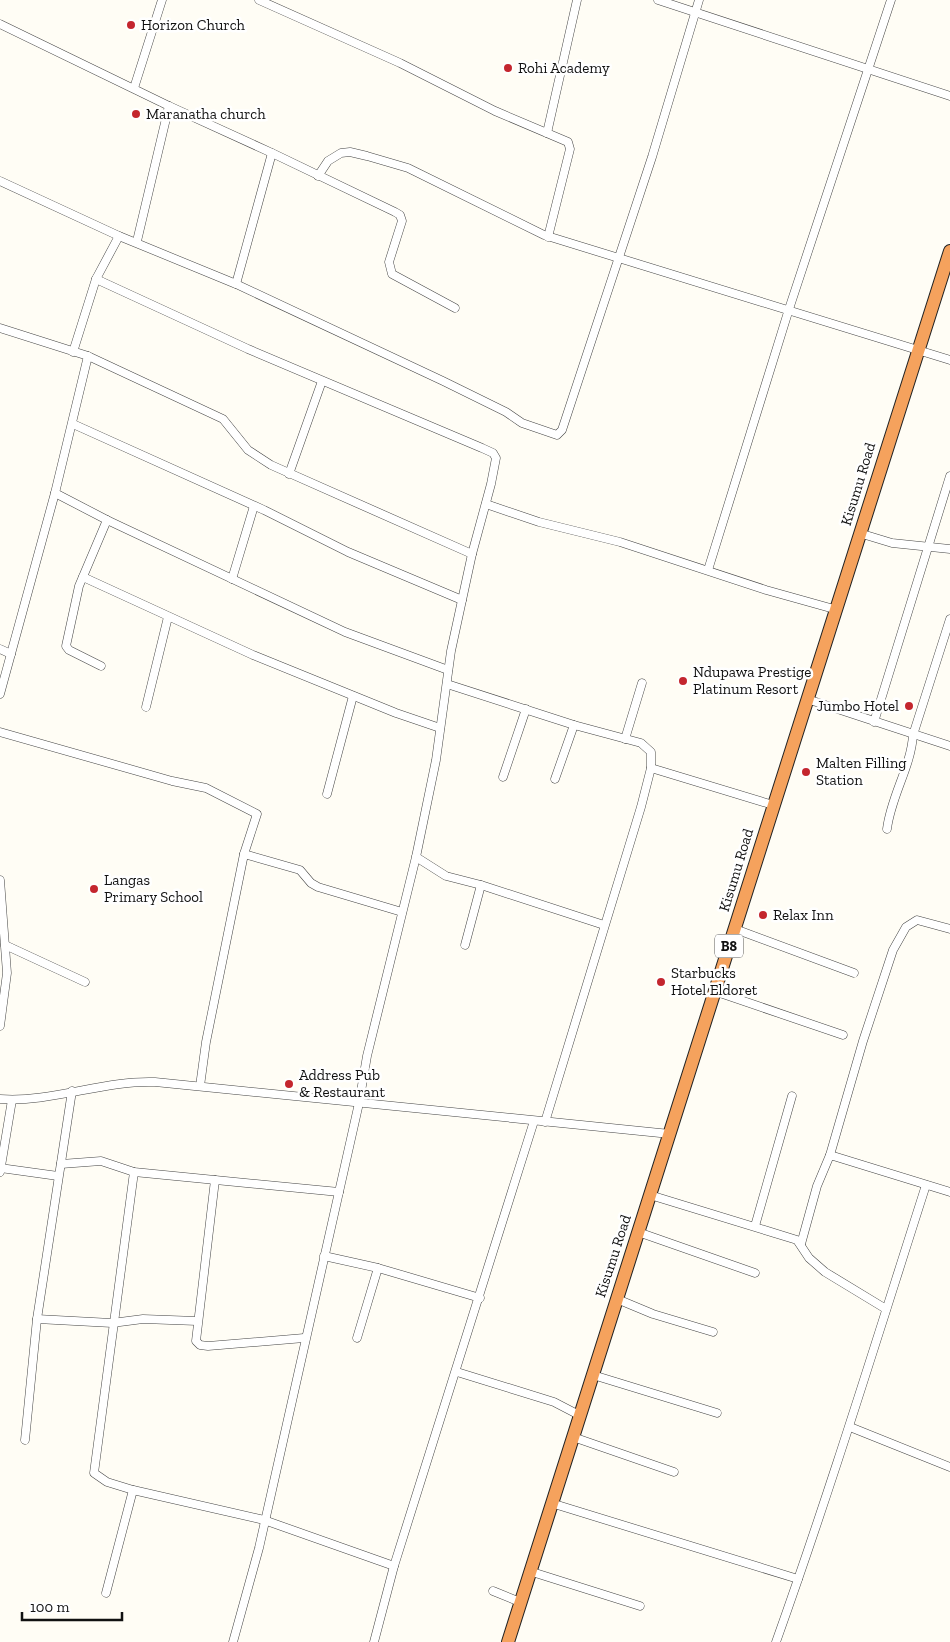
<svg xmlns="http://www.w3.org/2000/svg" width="950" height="1642" font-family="'Zilla Slab',serif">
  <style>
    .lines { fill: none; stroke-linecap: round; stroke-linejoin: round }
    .minor-casing { stroke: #444; stroke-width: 9 }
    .highway-casing { stroke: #222; stroke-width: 14 }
    .minor { stroke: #fff; stroke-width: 8 }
    .highway { stroke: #f5a25d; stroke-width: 12 }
    .poi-dot { fill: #c4262e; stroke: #fff; stroke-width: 2 }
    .labels { text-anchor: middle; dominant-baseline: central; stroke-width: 5; stroke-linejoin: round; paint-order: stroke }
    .shield { fill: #fff; stroke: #585858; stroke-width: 1 }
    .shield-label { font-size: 14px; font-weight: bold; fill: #111 }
    .poi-label { font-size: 15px; fill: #111; stroke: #fff; text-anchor: start }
    .street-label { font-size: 15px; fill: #111; stroke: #fff }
  </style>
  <rect width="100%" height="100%" fill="#fffdf5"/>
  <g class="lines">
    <g class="minor-casing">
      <g id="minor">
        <polyline points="259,0 400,63 495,111 568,142 570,149 548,237"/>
        <polyline points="658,0 950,96"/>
        <polyline points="0,24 169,106 272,153 395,212 400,215 402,221 389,262 392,274 455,308"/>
        <polyline points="134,88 162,0"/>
        <polyline points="547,133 577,0"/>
        <polyline points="318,176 328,161 341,153 350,152 367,156 408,168 544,235 950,360"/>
        <polyline points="0,181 119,236 236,284 443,381 506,412 522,423 557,435 562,430 652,157 699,0"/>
        <polyline points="137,241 169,106"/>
        <polyline points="96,279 248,349 482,448 493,453 496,458 491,484 472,554 451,651 436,760 416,857 367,1056 359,1103 259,1548 233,1642"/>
        <polyline points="236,284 272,153"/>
        <polyline points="0,328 88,356 223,419 248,450 271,465 472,554"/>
        <polyline points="73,352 96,279 119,236"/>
        <polyline points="73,424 264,510 348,552 462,600"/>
        <polyline points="289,474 322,381"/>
        <polyline points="55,493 107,520 345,632 448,670"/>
        <polyline points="486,504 539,522 620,542 766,590 834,609"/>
        <polyline points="859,533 892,543 950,549"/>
        <polyline points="708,570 789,309 891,0"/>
        <polyline points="83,577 253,655 396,713 440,728"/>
        <polyline points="232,579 254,506"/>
        <polyline points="0,649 11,654"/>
        <polyline points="101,666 69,650 66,646 79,586 107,520"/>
        <polyline points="447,684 574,725 641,743 651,752 651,768 641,807 545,1122"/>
        <polyline points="0,694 55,493 88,356"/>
        <polyline points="807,699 950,746"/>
        <polyline points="146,707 168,617"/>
        <polyline points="874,722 950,476"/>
        <polyline points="0,732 172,781 206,788 257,814 244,854 206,1042 200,1086"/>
        <polyline points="625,739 642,683"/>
        <polyline points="651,768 773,805"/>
        <polyline points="503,777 526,709"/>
        <polyline points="555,779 574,725"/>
        <polyline points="327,794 353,696"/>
        <path d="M 887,829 C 891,796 911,767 913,735 L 950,619"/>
        <polyline points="244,854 300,870 311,883 318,887 402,912"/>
        <polyline points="416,857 446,876 481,885 604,925"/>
        <polyline points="0,880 7,973 0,1026"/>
        <polyline points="735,929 854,973"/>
        <polyline points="5,945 85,982"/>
        <polyline points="465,945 481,885"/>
        <polyline points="714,991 843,1035"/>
        <path d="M 0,1099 C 52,1103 103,1080 155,1082 L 670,1134"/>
        <polyline points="830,1155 863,1041 893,950 906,927 917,920 950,929"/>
        <polyline points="61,1164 101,1161 134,1172 339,1192"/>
        <polyline points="0,1168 58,1176"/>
        <polyline points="0,1172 12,1100"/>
        <polyline points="134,1172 94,1473 107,1482 133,1490 264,1520 394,1566"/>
        <polyline points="215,1180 196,1341 200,1345 208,1346 304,1338"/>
        <polyline points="650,1195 797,1240 809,1258 825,1272 886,1309"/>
        <polyline points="755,1226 792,1096"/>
        <polyline points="638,1232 755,1273"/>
        <polyline points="801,1244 817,1186 830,1155 950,1192"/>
        <polyline points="324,1256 378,1268 480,1298"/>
        <polyline points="617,1299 653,1314 713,1332"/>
        <polyline points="37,1319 112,1323 143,1319 197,1321"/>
        <polyline points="357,1338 378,1268"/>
        <polyline points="457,1372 554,1402 579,1415"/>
        <polyline points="593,1375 717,1413"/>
        <polyline points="850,1427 950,1467"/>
        <polyline points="573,1437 674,1472"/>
        <polyline points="25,1440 37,1319 72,1091"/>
        <polyline points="551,1503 798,1579"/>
        <polyline points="529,1571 640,1606"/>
        <polyline points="493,1591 520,1602"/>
        <polyline points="106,1593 133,1490"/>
        <polyline points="374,1642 394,1566 534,1121"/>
        <path d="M 776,1642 C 830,1491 877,1338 926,1185"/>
      </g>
    </g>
    <g class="highway-casing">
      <polyline id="highway" points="508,1642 950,251"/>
    </g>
    <use href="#minor" class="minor"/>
    <use href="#highway" class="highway"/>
  </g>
  <g class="poi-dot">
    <circle cx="131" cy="25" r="5"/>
    <circle cx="508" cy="68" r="5"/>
    <circle cx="136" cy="114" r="5"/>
    <circle cx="683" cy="681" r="5"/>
    <circle cx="909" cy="706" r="5"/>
    <circle cx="806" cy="772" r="5"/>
    <circle cx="94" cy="889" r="5"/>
    <circle cx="763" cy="915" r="5"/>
    <circle cx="661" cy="982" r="5"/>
    <circle cx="289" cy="1084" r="5"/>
  </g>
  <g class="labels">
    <rect class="shield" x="715" y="934.5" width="28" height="23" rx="4"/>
    <g class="shield-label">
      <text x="729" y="946">B8</text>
    </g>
    <g class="poi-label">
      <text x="141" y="25">Horizon Church</text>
      <text x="518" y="68">Rohi Academy</text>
      <text x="146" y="114">Maranatha church</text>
      <text x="693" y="672">Ndupawa Prestige<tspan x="693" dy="17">Platinum Resort</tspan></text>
      <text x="899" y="706" text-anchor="end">Jumbo Hotel</text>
      <text x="816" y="763">Malten Filling<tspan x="816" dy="17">Station</tspan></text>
      <text x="104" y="880">Langas<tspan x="104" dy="17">Primary School</tspan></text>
      <text x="773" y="915">Relax Inn</text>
      <text x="671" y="973">Starbucks<tspan x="671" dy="17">Hotel Eldoret</tspan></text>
      <text x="299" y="1075">Address Pub<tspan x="299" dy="17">&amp; Restaurant</tspan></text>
    </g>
    <g class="street-label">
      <text transform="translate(858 484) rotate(-73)">Kisumu Road</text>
      <text transform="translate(736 870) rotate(-73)">Kisumu Road</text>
      <text transform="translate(613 1256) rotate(-72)">Kisumu Road</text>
    </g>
  </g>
  <path d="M22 1612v8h100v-8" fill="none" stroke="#111111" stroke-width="2.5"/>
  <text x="30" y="1612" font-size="15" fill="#111111" stroke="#ffffff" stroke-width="4" paint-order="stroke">100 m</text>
</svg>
